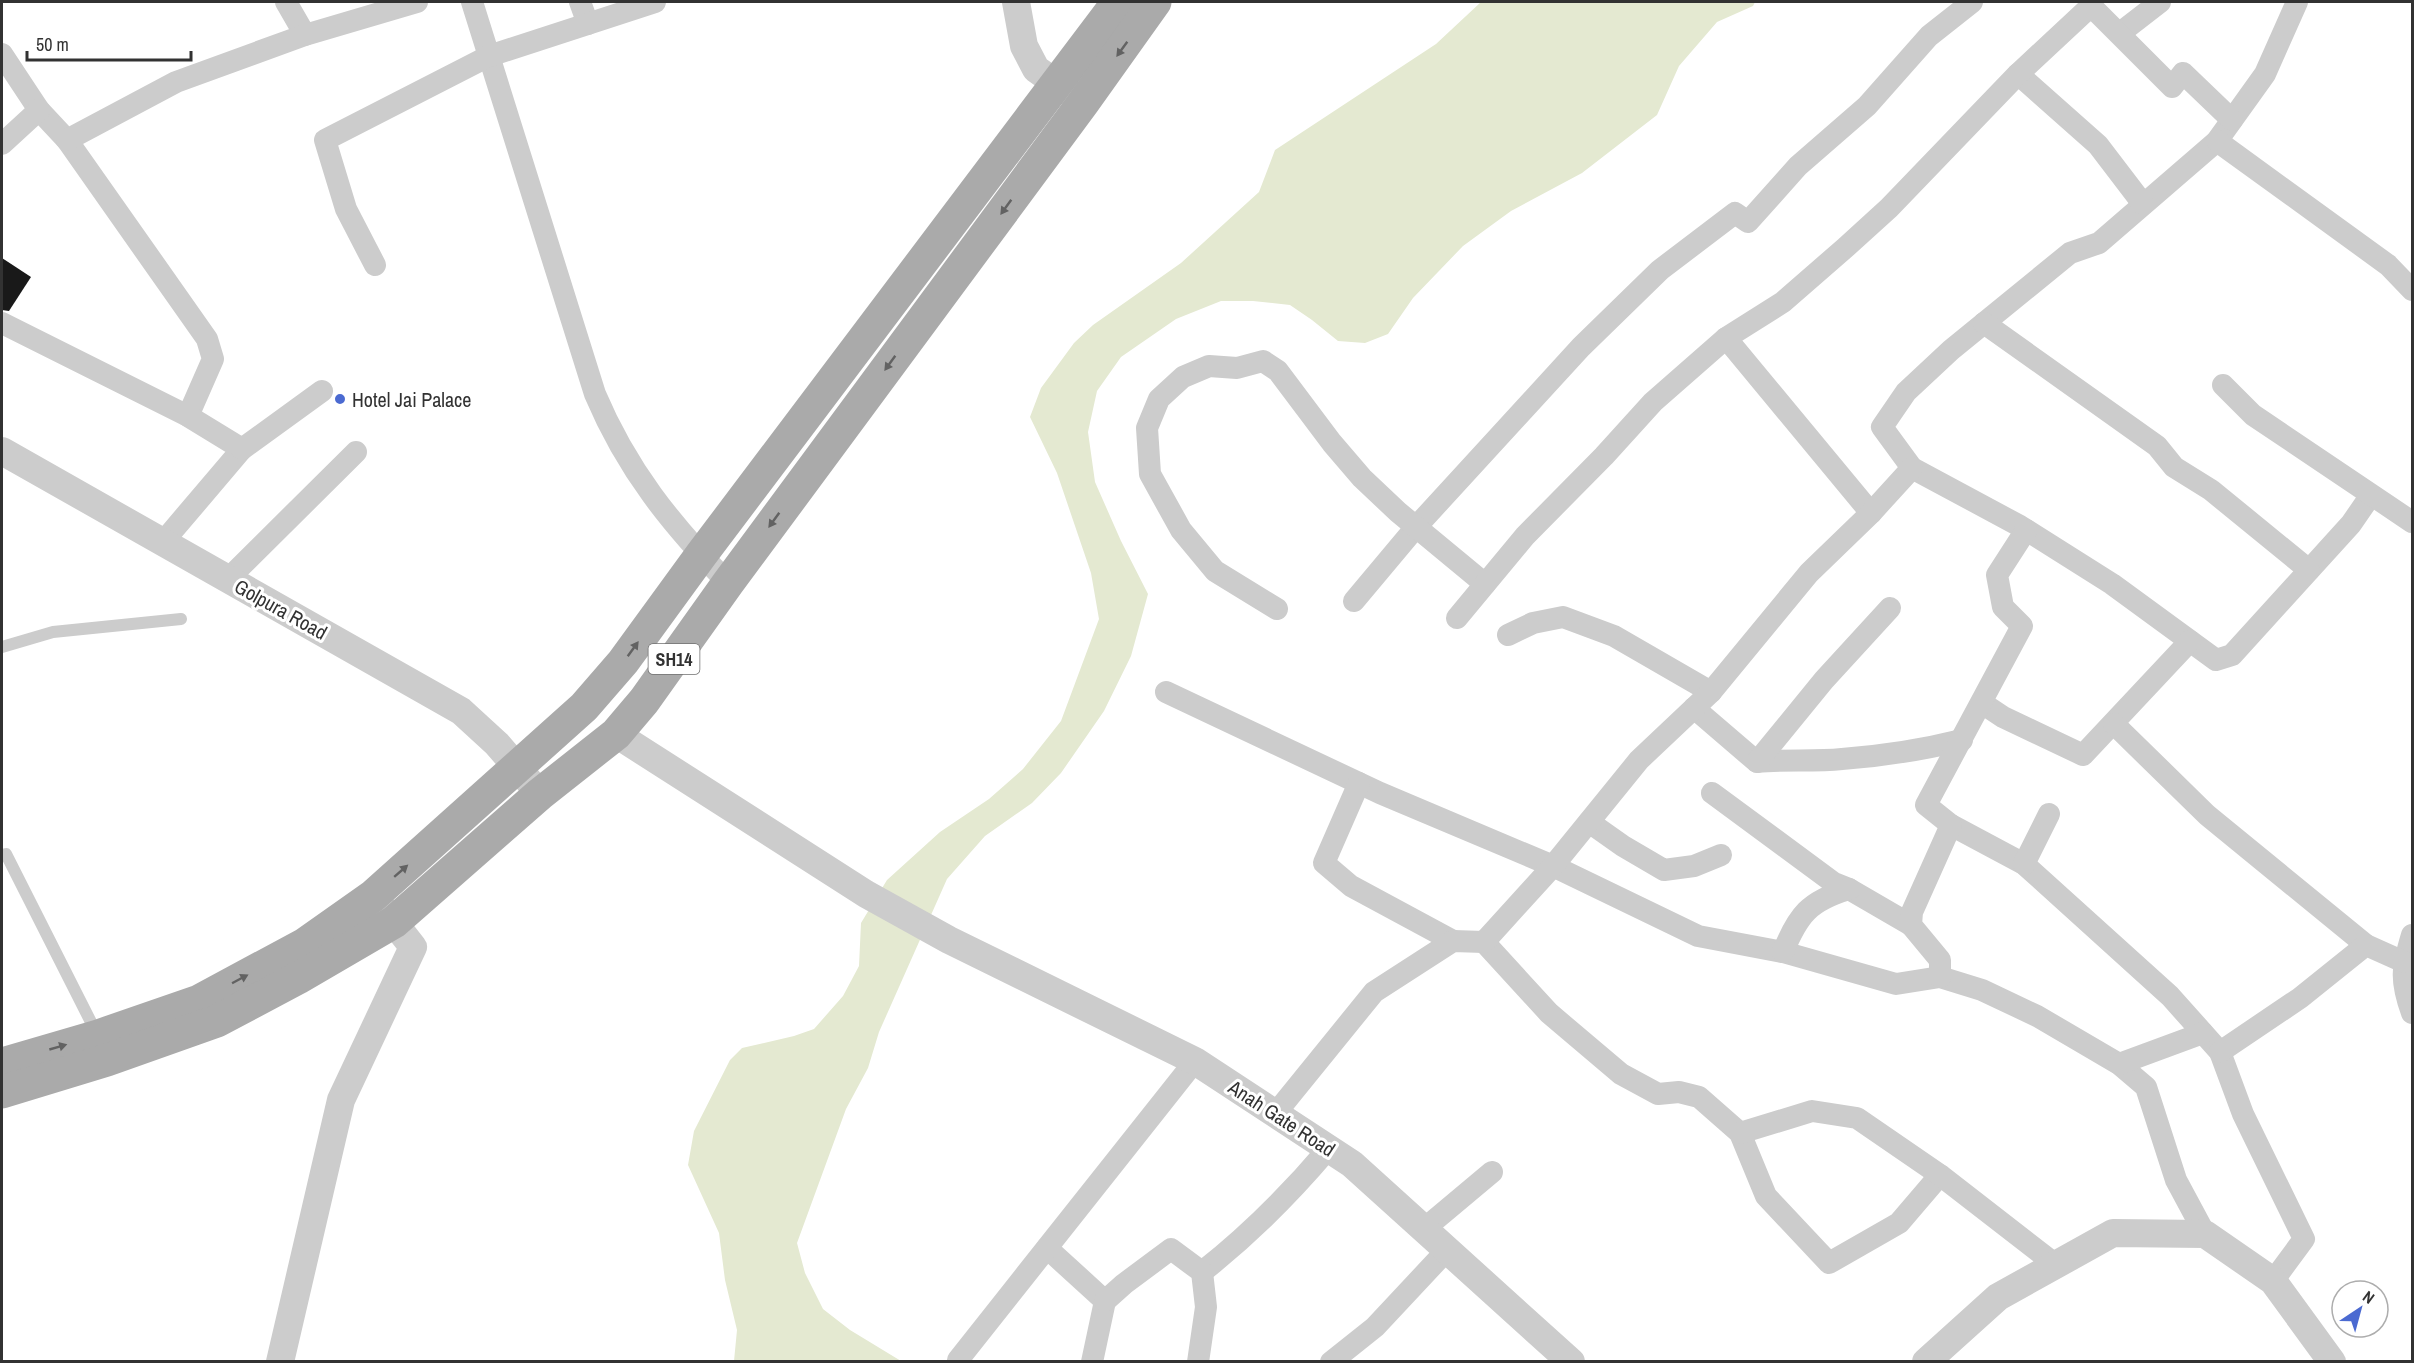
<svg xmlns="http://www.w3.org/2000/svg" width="2414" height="1363" font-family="'Archivo Narrow',sans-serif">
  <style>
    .water { fill: #e4e9d1 }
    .building { fill: #191919 }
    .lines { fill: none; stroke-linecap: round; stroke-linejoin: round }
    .service { stroke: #ccc; stroke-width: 12 }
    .minor { stroke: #ccc; stroke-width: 22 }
    .tertiary { stroke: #ccc; stroke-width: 28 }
    .primary { stroke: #aaa; stroke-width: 33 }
    .oneway { fill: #626262 }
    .poi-dot { fill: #4b6ad1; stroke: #fff; stroke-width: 2 }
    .labels { text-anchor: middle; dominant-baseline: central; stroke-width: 6; stroke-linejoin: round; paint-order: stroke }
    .shield { fill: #fff; stroke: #707070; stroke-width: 1.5 }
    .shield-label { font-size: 18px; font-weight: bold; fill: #323232 }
    .poi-label { font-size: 20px; fill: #323232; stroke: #fff; text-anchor: start }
    .street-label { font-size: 20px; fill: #323232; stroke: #fff }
  </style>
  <rect width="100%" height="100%" fill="#fff"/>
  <polygon class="water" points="1481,2 1755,2 1753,6 1717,22 1679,66 1657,115 1582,173 1511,211 1463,246 1413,298 1388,334 1365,343 1338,341 1312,320 1290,305 1253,301 1221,301 1176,319 1121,357 1097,391 1088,432 1095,482 1121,541 1148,594 1131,656 1104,711 1061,773 1032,803 985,836 947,879 879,1032 868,1068 846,1109 797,1243 805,1273 823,1309 850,1330 901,1361 734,1361 737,1330 725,1280 719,1233 688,1165 694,1131 730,1060 742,1048 794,1036 814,1029 843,996 859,966 861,923 887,880 940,832 989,799 1023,769 1061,721 1099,619 1091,573 1057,473 1030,417 1041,388 1074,343 1093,325 1181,263 1259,192 1275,150 1436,44"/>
  <polygon class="building" points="2,258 31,277 9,311 2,310"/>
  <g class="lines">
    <g class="service">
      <polyline points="2,647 53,632 181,619"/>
      <polyline points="2,855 6,854 98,1036"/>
    </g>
    <g class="minor">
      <polyline points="286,2 305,35"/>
      <path d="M 472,2 L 595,394 C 627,470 671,524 728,583"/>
      <polyline points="580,2 588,24"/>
      <polyline points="2297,2 2265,74 2217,141 2099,243 2070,253 1951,350 1906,392 1882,427 1912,468 2020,526 2112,584 2216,660 2232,655 2351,524 2371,495"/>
      <polyline points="2120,33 2160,2"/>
      <polyline points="2,54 39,110 67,140 207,339 213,359 188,416"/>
      <polyline points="2018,74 2098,145 2143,204"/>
      <polyline points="67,140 176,82 305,35 417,2"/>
      <polyline points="2217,141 2388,265 2412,290"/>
      <polyline points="2,144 39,110"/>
      <polyline points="375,265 346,209 325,140 489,56 655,2"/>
      <polyline points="2,323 188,416 242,449 163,542"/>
      <polyline points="1984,323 2157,446 2174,467 2211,490 2309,570"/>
      <polyline points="1726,338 1871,513"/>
      <polyline points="2223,385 2253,415 2412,522"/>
      <polyline points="242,449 322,391"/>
      <polyline points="228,579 356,452"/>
      <polyline points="1354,601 1416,527 1581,347 1660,270 1735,213 1748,222 1798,166 1867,106 1929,36 1972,2"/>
      <polyline points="1277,609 1215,571 1181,530 1150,474 1147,428 1159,399 1183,377 1209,366 1237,368 1263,361 1278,371 1332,443 1362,478 1398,512 1485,584"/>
      <polyline points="1457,618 1525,536 1604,456 1653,402 1726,338 1783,302 1845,248 1889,208 2018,74 2091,6 2172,87 2183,73 2232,120"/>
      <polyline points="1508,635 1533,623 1563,617 1614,636 1711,692"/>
      <polyline points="1166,692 1380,793 1553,866 1698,936 1783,952 1896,984 1940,977 1982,990 2037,1016 2119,1064 2146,1087 2176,1180 2205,1234"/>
      <polyline points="1982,703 2003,717 2083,755 2190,641"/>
      <path d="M 1694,708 L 1757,762 C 1786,759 1813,762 1842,759 C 1882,756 1922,750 1962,740"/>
      <polyline points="2114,724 2207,815 2366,945"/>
      <polyline points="1757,762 1824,680 1890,608"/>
      <polyline points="1359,783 1324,863 1351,886 1453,941"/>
      <polyline points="1712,793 1834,883 1849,889 1911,925"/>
      <polyline points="1589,822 1623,846 1664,870 1694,866 1721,855"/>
      <polyline points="1951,825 2024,864 2170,996 2220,1052 2243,1114 2304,1239 2273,1281"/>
      <polyline points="2024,864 2049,814"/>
      <path d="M 2412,935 C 2402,968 2400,980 2412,1013"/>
      <polyline points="1484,942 1549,1013 1621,1074 1658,1094 1679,1092 1699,1097 1740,1133 1766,1196 1829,1263 1899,1223 1940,1175"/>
      <path d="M 1783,952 C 1798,915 1809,901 1849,889"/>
      <polyline points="1940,977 1940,960 1911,925 1912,912 1951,825 1926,805 2022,626 2003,607 1997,575 2026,530"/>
      <polyline points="2220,1052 2300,998 2366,945 2404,962"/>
      <polyline points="2119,1064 2203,1033"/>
      <polyline points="1275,1114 1374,992 1453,941 1484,942 1553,866 1639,760 1711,692 1809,573 1871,513 1912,468"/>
      <polyline points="1740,1133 1812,1111 1857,1118 1940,1175 2056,1265"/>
      <polyline points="1424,1229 1492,1172"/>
      <polyline points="1047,1248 1105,1301 1092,1362"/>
      <path d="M 1202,1272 C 1249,1235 1290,1194 1328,1149"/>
      <polyline points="1105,1301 1124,1284 1171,1249 1202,1272 1206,1307 1198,1362"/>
      <polyline points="958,1360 1195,1061"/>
      <polyline points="1331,1362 1375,1327 1447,1250"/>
    </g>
    <g class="tertiary">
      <polyline points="1016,2 1024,46 1036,69 1074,96"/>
      <polyline points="2,451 461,711 497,744 540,794"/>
      <polyline points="616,734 866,894 949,940 1195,1061 1352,1164 1571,1362"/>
      <polyline points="280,1362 341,1100 413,947 381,906"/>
      <polyline points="1926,1362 1998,1297 2113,1233 2205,1234 2273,1281 2332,1362"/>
    </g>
    <g class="primary">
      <polyline points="2,1064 98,1036 199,1001 305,944 373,896 584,707 623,662 701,555 1118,2"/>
      <polyline points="2,1092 107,1060 217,1021 298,978 394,922 540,794 616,734 644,701 728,583 1083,103 1155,2"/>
    </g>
  </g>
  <defs><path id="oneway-solid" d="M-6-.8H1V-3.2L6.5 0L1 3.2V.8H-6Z" transform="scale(1.5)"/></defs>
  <g class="oneway">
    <use href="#oneway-solid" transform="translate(1122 49) rotate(126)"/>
    <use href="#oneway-solid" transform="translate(1006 207) rotate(126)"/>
    <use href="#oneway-solid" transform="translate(890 363) rotate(126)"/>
    <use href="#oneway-solid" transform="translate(774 520) rotate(126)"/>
    <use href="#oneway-solid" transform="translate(633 649) rotate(-54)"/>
    <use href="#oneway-solid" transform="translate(401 871) rotate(-41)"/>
    <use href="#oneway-solid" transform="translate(240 979) rotate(-28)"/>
    <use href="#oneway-solid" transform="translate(58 1047) rotate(-16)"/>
  </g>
  <circle class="poi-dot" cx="340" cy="399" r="6"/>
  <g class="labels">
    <rect class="shield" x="648.5" y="644" width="51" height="30" rx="4.5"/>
    <g class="shield-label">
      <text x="674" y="659">SH14</text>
    </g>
    <g class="poi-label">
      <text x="352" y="399">Hotel Jai Palace</text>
    </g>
    <g class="street-label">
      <text transform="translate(281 609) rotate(29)">Golpura Road</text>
      <text transform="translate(1282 1118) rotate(33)">Anah Gate Road</text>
    </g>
  </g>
  <rect width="2414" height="1363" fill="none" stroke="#323232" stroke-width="6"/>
  <g transform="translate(2360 1309) rotate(36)"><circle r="28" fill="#ffffff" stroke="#adadad" stroke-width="1.5"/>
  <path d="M0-4.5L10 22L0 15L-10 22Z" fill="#4b6ad1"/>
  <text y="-9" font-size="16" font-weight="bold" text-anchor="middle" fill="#323232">N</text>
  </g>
  <path d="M27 51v9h164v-9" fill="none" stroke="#323232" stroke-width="3"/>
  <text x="36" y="51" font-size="18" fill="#323232" stroke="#ffffff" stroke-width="4.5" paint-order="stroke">50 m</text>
</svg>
